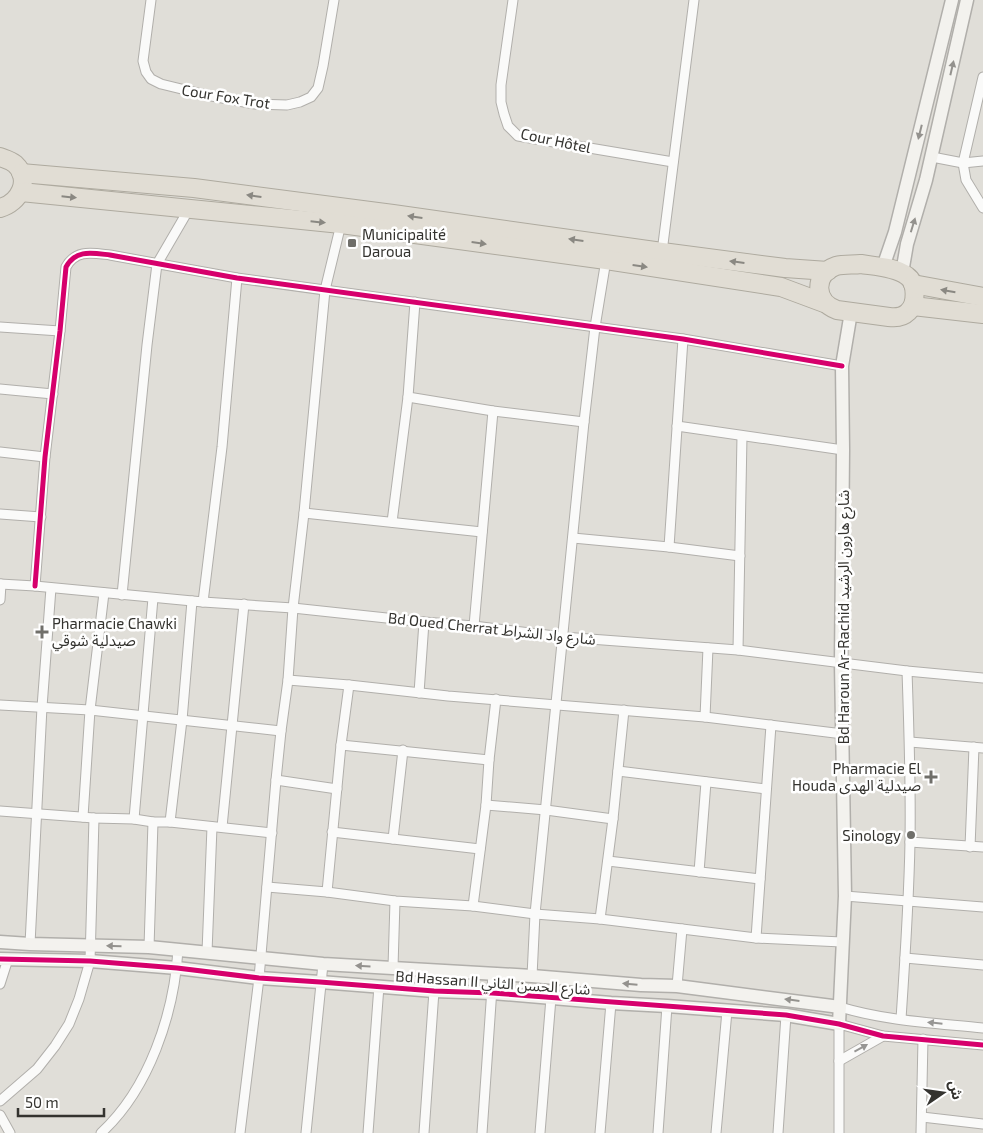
<svg xmlns="http://www.w3.org/2000/svg" width="983" height="1133" font-family="'Exo 2','Noto Sans Arabic',sans-serif">
  <style>
    .lines { fill: none; stroke-linecap: round; stroke-linejoin: round }
    .street-casing { stroke: #b1afab; stroke-width: 11 }
    .secondary-casing { stroke: #b1afab; stroke-width: 15 }
    .highway-casing { stroke: #aeaa9f; stroke-width: 20 }
    .street { stroke: #fafaf9; stroke-width: 9 }
    .secondary { stroke: #f3f2ee; stroke-width: 12 }
    .highway { stroke: #e1ddd4; stroke-width: 18 }
    .cycleway-casing { stroke: #fff; stroke-width: 8 }
    .cycleway { stroke: #d6006c; stroke-width: 5 }
    .oneway { fill: #94928e }
    .oneway2 { fill: #8a8882 }
    .oneway3 { fill: #979694 }
    .poi-dot { fill: #706f6a; stroke: #fff; stroke-width: 2 }
    .labels { text-anchor: middle; dominant-baseline: central; stroke-width: 5; stroke-linejoin: round; paint-order: stroke }
    .street-label { font-size: 15px; fill: #34332f; stroke: #fff }
    .poi-label { font-size: 15px; fill: #34332f; stroke: #fff; text-anchor: start }
  </style>
  <rect width="100%" height="100%" fill="#e0ded8"/>
  <g class="lines">
    <g class="street-casing">
      <g id="street">
        <polyline points="151,0 143,61 146,72 151,79 161,84 206,95 255,104 287,105 300,102 311,97 318,88 323,66 334,0"/>
        <polyline points="513,0 501,85 501,102 504,114 508,126 518,136 673,162"/>
        <polyline points="983,77 963,163 966,180 983,208"/>
        <polyline points="932,157 963,163 983,161"/>
        <polyline points="662,252 694,0"/>
        <polyline points="0,327 60,331"/>
        <polyline points="0,389 53,394"/>
        <polyline points="408,397 493,411 584,422"/>
        <polyline points="677,426 843,450"/>
        <polyline points="0,452 45,457"/>
        <polyline points="304,513 482,532"/>
        <polyline points="0,514 41,517"/>
        <polyline points="392,522 408,397 415,302"/>
        <polyline points="573,538 669,547 740,556"/>
        <polyline points="669,547 683,339"/>
        <polyline points="0,584 35,586 203,602 293,608 424,622 474,626 563,637 738,650 907,671 983,678"/>
        <path d="M 35,586 L 45,457 L 60,331 L 66,267 C 76,249 92,253 110,255 L 237,278 L 683,339 L 842,366"/>
        <polyline points="122,595 147,345 157,264 189,209"/>
        <polyline points="0,600 1,584"/>
        <polyline points="203,602 222,447 237,278"/>
        <polyline points="474,626 493,411"/>
        <polyline points="738,650 742,436"/>
        <polyline points="288,680 349,685 448,696 705,717 843,734"/>
        <polyline points="419,693 424,622"/>
        <polyline points="0,705 90,710 281,731"/>
        <polyline points="705,717 708,648"/>
        <polyline points="910,742 983,748"/>
        <polyline points="341,745 489,760"/>
        <polyline points="618,771 766,789"/>
        <polyline points="276,780 337,789"/>
        <polyline points="486,805 546,810 613,819"/>
        <polyline points="0,811 94,818 134,819 153,822 170,822 272,833"/>
        <polyline points="83,817 90,710 104,593"/>
        <polyline points="134,819 153,598"/>
        <polyline points="170,822 182,720 192,601"/>
        <polyline points="222,827 244,604"/>
        <polyline points="332,832 480,849"/>
        <polyline points="393,839 403,750"/>
        <polyline points="910,842 983,847"/>
        <polyline points="970,847 974,747"/>
        <polyline points="608,861 760,879"/>
        <polyline points="699,872 706,782"/>
        <polyline points="267,887 327,892 395,901 473,906 535,914 600,919 756,938 842,942"/>
        <polyline points="327,892 341,745 349,685"/>
        <polyline points="845,896 983,907"/>
        <polyline points="473,906 486,805 489,760 496,699"/>
        <polyline points="600,919 613,819 624,710"/>
        <polyline points="756,938 771,725"/>
        <polyline points="30,944 42,707 51,588"/>
        <polyline points="149,947 153,822"/>
        <polyline points="207,952 212,827"/>
        <polyline points="905,958 983,965"/>
        <polyline points="393,967 395,901"/>
        <polyline points="532,976 535,914 584,422 595,327 606,260"/>
        <polyline points="0,984 8,959"/>
        <polyline points="677,986 682,929"/>
        <path d="M 840,1007 C 886,1021 935,1023 983,1028"/>
        <path d="M 901,1019 C 905,960 909,901 910,841 C 911,785 909,728 907,671"/>
        <polyline points="839,1061 883,1036"/>
        <polyline points="0,1101 37,1069 55,1046 69,1024 79,999 90,961 94,818"/>
        <polyline points="0,1115 10,1133"/>
        <polyline points="922,1117 983,1124"/>
        <path d="M 101,1133 C 149,1089 174,1014 178,950"/>
        <polyline points="240,1133 259,978 276,780 281,731 288,680 293,608 304,513 325,290 341,224"/>
        <polyline points="306,1133 323,964"/>
        <polyline points="368,1133 379,986"/>
        <polyline points="424,1133 434,991 434,971"/>
        <polyline points="482,1133 493,974"/>
        <polyline points="540,1133 551,998"/>
        <polyline points="600,1133 611,1003"/>
        <polyline points="658,1133 667,1006"/>
        <polyline points="716,1133 727,1011"/>
        <polyline points="778,1133 786,1015"/>
        <polyline points="839,1133 839,1024 883,1036 983,1045"/>
        <polyline points="921,1133 923,1039"/>
      </g>
    </g>
    <g class="secondary-casing">
      <g id="secondary">
        <polyline points="883,267 895,232 952,0"/>
        <polyline points="902,273 907,244 926,180 967,0"/>
        <polyline points="0,942 30,944 149,947 323,964 532,976 641,985 677,986 840,1007"/>
        <polyline points="0,959 90,961 177,968 259,978 320,982 434,991 492,993 611,1003 667,1006 786,1015 839,1024 845,896 841,663 843,450 842,366 851,312"/>
      </g>
    </g>
    <g class="highway-casing">
      <g id="highway">
        <path d="M 0,157 C 5,159 10,160 15,164 C 32,180 19,203 0,208"/>
        <polyline points="21,173 194,188 393,214 662,252 785,268 828,271"/>
        <polyline points="21,192 341,224 606,260 781,287 824,303"/>
        <path d="M 861,264 C 874,266 896,267 907,276 C 917,283 917,304 908,312 C 903,317 896,318 889,317 L 837,310 C 814,302 813,274 836,266 C 844,264 853,265 861,264 Z"/>
        <polyline points="913,284 983,297"/>
        <polyline points="913,306 983,314"/>
      </g>
    </g>
    <use href="#street" class="street"/>
    <use href="#secondary" class="secondary"/>
    <use href="#highway" class="highway"/>
    <g class="cycleway-casing">
      <g id="cycleway">
        <path d="M 35,586 L 45,457 L 60,331 L 66,267 C 76,249 92,253 110,255 L 237,278 L 683,339 L 842,366"/>
        <polyline points="0,959 90,961 177,968 259,978 320,982 434,991 492,993 786,1015 839,1024 883,1036 983,1045"/>
      </g>
    </g>
    <use href="#cycleway" class="cycleway"/>
  </g>
  <defs><path id="oneway-solid" d="M-6-.8H1V-3.2L6.5 0L1 3.2V.8H-6Z" transform="scale(1.25)"/></defs>
  <g class="oneway">
    <use href="#oneway-solid" transform="translate(952 68) rotate(-77)"/>
    <use href="#oneway-solid" transform="translate(920 132) rotate(104)"/>
    <use href="#oneway-solid" transform="translate(913 225) rotate(-73)"/>
    <use href="#oneway-solid" transform="translate(114 946) rotate(-179)"/>
    <use href="#oneway-solid" transform="translate(363 966) rotate(-177)"/>
    <use href="#oneway-solid" transform="translate(630 984) rotate(-175)"/>
    <use href="#oneway-solid" transform="translate(792 1000) rotate(-173)"/>
  </g>
  <g class="oneway2">
    <use href="#oneway-solid" transform="translate(254 196) rotate(-172)"/>
    <use href="#oneway-solid" transform="translate(69 197) rotate(6)"/>
    <use href="#oneway-solid" transform="translate(415 217) rotate(-172)"/>
    <use href="#oneway-solid" transform="translate(318 222) rotate(6)"/>
    <use href="#oneway-solid" transform="translate(576 240) rotate(-172)"/>
    <use href="#oneway-solid" transform="translate(479 243) rotate(8)"/>
    <use href="#oneway-solid" transform="translate(737 262) rotate(-173)"/>
    <use href="#oneway-solid" transform="translate(640 266) rotate(8)"/>
    <use href="#oneway-solid" transform="translate(948 291) rotate(-170)"/>
  </g>
  <g class="oneway3">
    <use href="#oneway-solid" transform="translate(935 1023) rotate(-174)"/>
    <use href="#oneway-solid" transform="translate(861 1048) rotate(-29)"/>
  </g>
  <g class="poi-dot">
    <rect x="347" y="238" width="10" height="10" rx="2.5"/>
    <path d="M39.5 624.5h5v5h5v5h-5v5h-5v-5h-5v-5h5z"/>
    <path d="M928.5 769.5h5v5h5v5h-5v5h-5v-5h-5v-5h5z"/>
    <circle cx="911" cy="835" r="5"/>
  </g>
  <g class="labels">
    <g class="street-label">
      <text transform="translate(226 96) rotate(9)">Cour Fox Trot</text>
      <text transform="translate(556 140) rotate(12)">Cour Hôtel</text>
      <text transform="translate(843 617) rotate(-90)">Bd Haroun Ar-Rachid شارع هارون الرشيد</text>
      <text transform="translate(492 628) rotate(6)">Bd Oued Cherrat شارع واد الشراط</text>
      <text transform="translate(493 982) rotate(4)">Bd Hassan II شارع الحسن الثاني</text>
    </g>
    <g class="poi-label">
      <text x="362" y="234">Municipalité<tspan x="362" dy="17">Daroua</tspan></text>
      <text x="52" y="623">Pharmacie Chawki<tspan x="52" dy="17">صيدلية شوقي</tspan></text>
      <text x="921" y="768" text-anchor="end">Pharmacie El<tspan x="921" dy="17">Houda صيدلية الهدى</tspan></text>
      <text x="901" y="835" text-anchor="end">Sinology</text>
    </g>
  </g>
  <g transform="translate(943 1093) rotate(77)" stroke="#ffffff" stroke-width="4" paint-order="stroke">
  <path d="M0-4L9 19L0 12L-9 19Z" fill="#34332f"/>
  <text y="-8" font-size="14" font-weight="bold" text-anchor="middle" fill="#34332f">ش</text>
  </g>
  <path d="M18 1108v8h86v-8" fill="none" stroke="#34332f" stroke-width="2.5"/>
  <text x="25" y="1108" font-size="15" fill="#34332f" stroke="#ffffff" stroke-width="4" paint-order="stroke">50 m</text>
</svg>
